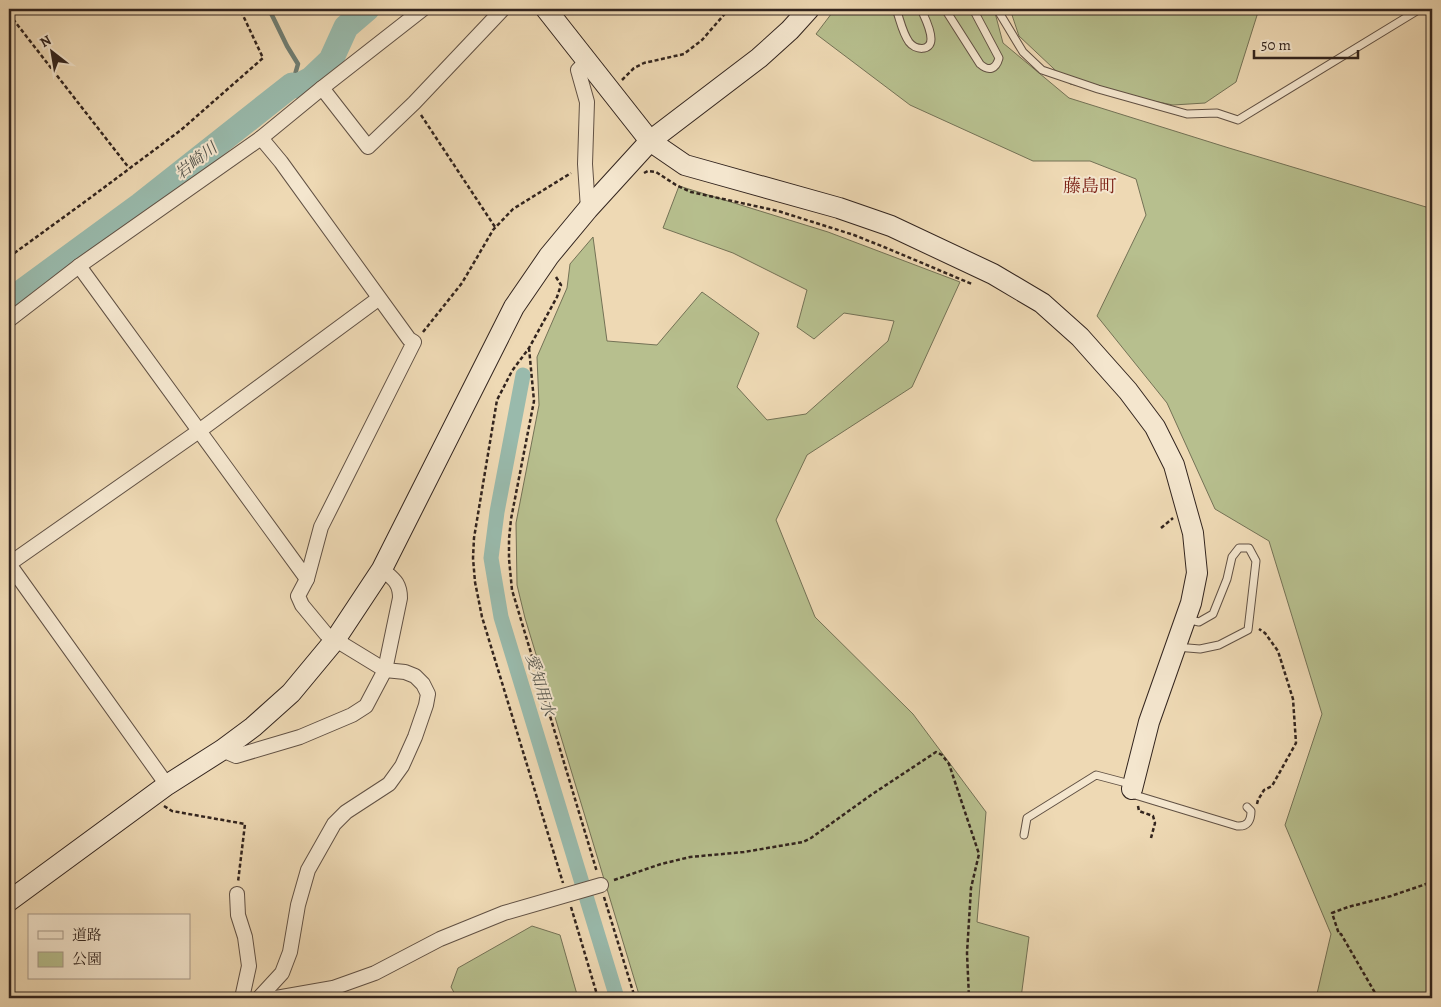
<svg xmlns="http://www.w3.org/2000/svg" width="1441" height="1007" font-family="Alegreya,'Noto Serif JP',serif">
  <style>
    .green { fill: #b7bf8e; stroke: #747256 }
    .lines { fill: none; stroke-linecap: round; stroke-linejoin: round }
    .stream { stroke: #707e73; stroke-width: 4.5 }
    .canal { stroke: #99baac; stroke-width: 15 }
    .river { stroke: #99baac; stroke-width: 25 }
    .lane-casing { stroke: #615144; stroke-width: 9 }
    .street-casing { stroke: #615144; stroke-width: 16 }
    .secondary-casing { stroke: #32241e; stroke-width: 22 }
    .path { stroke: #32241e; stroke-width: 2.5; stroke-dasharray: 4 2.5; stroke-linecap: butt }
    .lane { stroke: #f4e6ce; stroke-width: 7 }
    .street { stroke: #f4e6ce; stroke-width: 14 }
    .secondary { stroke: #f4e6ce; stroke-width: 20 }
    .labels { text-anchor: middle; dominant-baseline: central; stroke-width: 4; stroke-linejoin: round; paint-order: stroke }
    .water-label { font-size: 16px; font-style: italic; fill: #515149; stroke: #f4e6ce }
    .quarter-label { font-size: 18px; fill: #7a1f14; stroke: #f4e6ce }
  </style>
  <rect width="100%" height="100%" fill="#eed9b4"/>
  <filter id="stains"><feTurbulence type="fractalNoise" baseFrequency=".004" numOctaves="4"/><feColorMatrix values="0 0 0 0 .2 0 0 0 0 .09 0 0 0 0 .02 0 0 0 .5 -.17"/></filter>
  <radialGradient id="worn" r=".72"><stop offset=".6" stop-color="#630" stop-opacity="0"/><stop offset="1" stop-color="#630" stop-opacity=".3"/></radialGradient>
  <g class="green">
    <polygon points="835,9 994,9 1003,43 1069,98 1229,148 1426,207 1432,204 1432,998 1316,998 1331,934 1285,825 1322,714 1269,541 1215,509 1167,403 1097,316 1146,215 1136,179 1090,161 1033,161 910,105 816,34"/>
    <polygon points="1010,9 1259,9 1236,82 1205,103 1173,105 1070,84 1019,36"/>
    <polygon points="679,186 828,232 960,282 912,387 807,455 776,520 815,617 913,714 986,812 977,922 1029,937 1021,998 640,998 525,618 517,585 516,523 539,405 537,357 567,288 570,264 593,237 607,341 657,345 702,292 759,333 737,387 767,420 806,414 888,341 894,321 844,313 814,339 797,327 807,290 733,253 663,228"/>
    <polygon points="532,926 560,935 578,998 457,998 451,987 458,968"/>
  </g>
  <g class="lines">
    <polyline class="stream" points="269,9 287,46 298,64 292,85"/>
    <polyline class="canal" points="523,375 497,512 491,558 501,617 617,998"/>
    <polyline class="river" points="9,301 140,205 292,85 298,86 311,79 331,60 346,27 367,9"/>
    <g class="lane-casing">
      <g id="lane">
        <path d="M 896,9 C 900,19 902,32 909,42 C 915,50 931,52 931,39 C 931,29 925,18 921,9"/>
        <path d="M 945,9 L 980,64 C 989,72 996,69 999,58 L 973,9"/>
        <polyline points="997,9 1023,52 1042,70 1098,89 1187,114 1217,113 1238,120 1420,9"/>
        <polyline points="1176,647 1200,649 1219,645 1248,630 1256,561 1249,548 1239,548 1232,557 1227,579 1213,614 1199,622 1186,619"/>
        <path d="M 1133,791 L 1135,795 L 1237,826 C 1248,827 1251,820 1251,811 L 1247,807"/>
        <polyline points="1024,835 1027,818 1096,775 1130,784"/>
      </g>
    </g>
    <g class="street-casing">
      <g id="street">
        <polyline points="587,61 578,70 587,102 585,164 588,209"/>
        <polyline points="322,88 368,147 414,103 503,9"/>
        <polyline points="79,266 307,579"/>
        <polyline points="9,320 79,266 261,138 322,88 423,9"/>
        <polyline points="9,564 199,431 378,299"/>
        <polyline points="9,564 167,785"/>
        <path d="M 222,750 L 236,756 L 300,737 L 352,715 L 366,706 L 385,670 L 400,598 C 400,582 393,579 382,569"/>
        <polyline points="237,894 238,915 245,937 249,966 242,998"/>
        <polyline points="259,998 282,973 290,952 298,905 308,870 334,824 346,812 389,784 402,766 415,737 426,705 428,694 423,684 415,676 405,672 385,670 326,634 302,605 298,596 307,579 321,527 414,342 409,339 281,162 261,138"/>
        <polyline points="276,998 333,988 375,973 440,939 504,913 601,885"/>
      </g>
    </g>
    <g class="secondary-casing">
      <g id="secondary">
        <polyline points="546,9 650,141 685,165 839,208 891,226 993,274 1042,303 1080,337 1128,391 1155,427 1174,465 1193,533 1197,573 1191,603 1149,722 1132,789"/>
        <polyline points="9,901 167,785 222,750 253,727 291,693 335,640 382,569 514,307 549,256 588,209 650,141 759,58 790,30 809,9"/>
      </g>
    </g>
    <g class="path">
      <polyline points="9,14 129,168"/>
      <polyline points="622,80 634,68 644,63 684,54 702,40 729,9"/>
      <polyline points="421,115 495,227"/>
      <polyline points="644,173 648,171 656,172 676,185 691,192 778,211 854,235 884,247 972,284"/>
      <polyline points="9,257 90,198 181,130 263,58 240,9"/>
      <polyline points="556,277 561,285 557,297 529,348 512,371 497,400 474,538 473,558 475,582 482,617 563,883"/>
      <polyline points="423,332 462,283 493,230 513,209 571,173"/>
      <polyline points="529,348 534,401 511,519 509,539 509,559 512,590 597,872"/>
      <polyline points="1161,528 1173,518"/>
      <polyline points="1257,804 1258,800 1264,790 1272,786 1296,743 1293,699 1278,651 1265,633 1259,629"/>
      <polyline points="164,806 172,811 245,824 238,882"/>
      <polyline points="1138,806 1139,811 1153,816 1155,823 1151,838"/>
      <polyline points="614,880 661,864 690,857 744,852 803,842 811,838 871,795 936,752 942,755 949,764 979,854 971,888 967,953 969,998"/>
      <polyline points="604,897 635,998"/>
      <polyline points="571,907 598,998"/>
      <polyline points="1378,998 1341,934 1339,934 1332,913 1348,907 1391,896 1432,882"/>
    </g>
    <use href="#lane" class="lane"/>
    <use href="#street" class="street"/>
    <use href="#secondary" class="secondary"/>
  </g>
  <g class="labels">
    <g class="water-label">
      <text transform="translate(196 161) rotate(-38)">岩崎川</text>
      <text transform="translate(540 685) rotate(73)">愛知用水</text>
    </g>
    <g class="quarter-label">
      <text x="1090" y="186">藤島町</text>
    </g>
  </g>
  <rect width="1441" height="1007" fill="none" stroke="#eed9b4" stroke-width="30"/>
  <rect x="10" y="10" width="1421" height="987" fill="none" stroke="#32241e" stroke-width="2.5"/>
  <rect x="15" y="15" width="1411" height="977" fill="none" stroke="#32241e"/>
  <rect x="28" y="914" width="162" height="65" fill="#f4e6ce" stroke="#a69888"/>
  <rect x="38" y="931" width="25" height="8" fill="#f4e6ce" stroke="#a69888"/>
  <text x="72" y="940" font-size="15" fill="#32241e">道路</text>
  <rect x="38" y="952" width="25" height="15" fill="#b7bf8e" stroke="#a69888"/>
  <text x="72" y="964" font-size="15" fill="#32241e">公園</text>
  <g transform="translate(52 52) rotate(329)" stroke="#f4e6ce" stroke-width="4" paint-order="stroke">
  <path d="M0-4L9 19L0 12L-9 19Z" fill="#32241e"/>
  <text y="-8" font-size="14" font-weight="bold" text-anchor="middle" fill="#32241e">N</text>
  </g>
  <path d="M1254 50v8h104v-8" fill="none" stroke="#32241e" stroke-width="2.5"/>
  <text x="1261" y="50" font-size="15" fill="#32241e" stroke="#f4e6ce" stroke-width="4" paint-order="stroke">50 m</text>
  <rect width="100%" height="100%" filter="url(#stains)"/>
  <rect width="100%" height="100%" fill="url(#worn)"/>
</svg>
